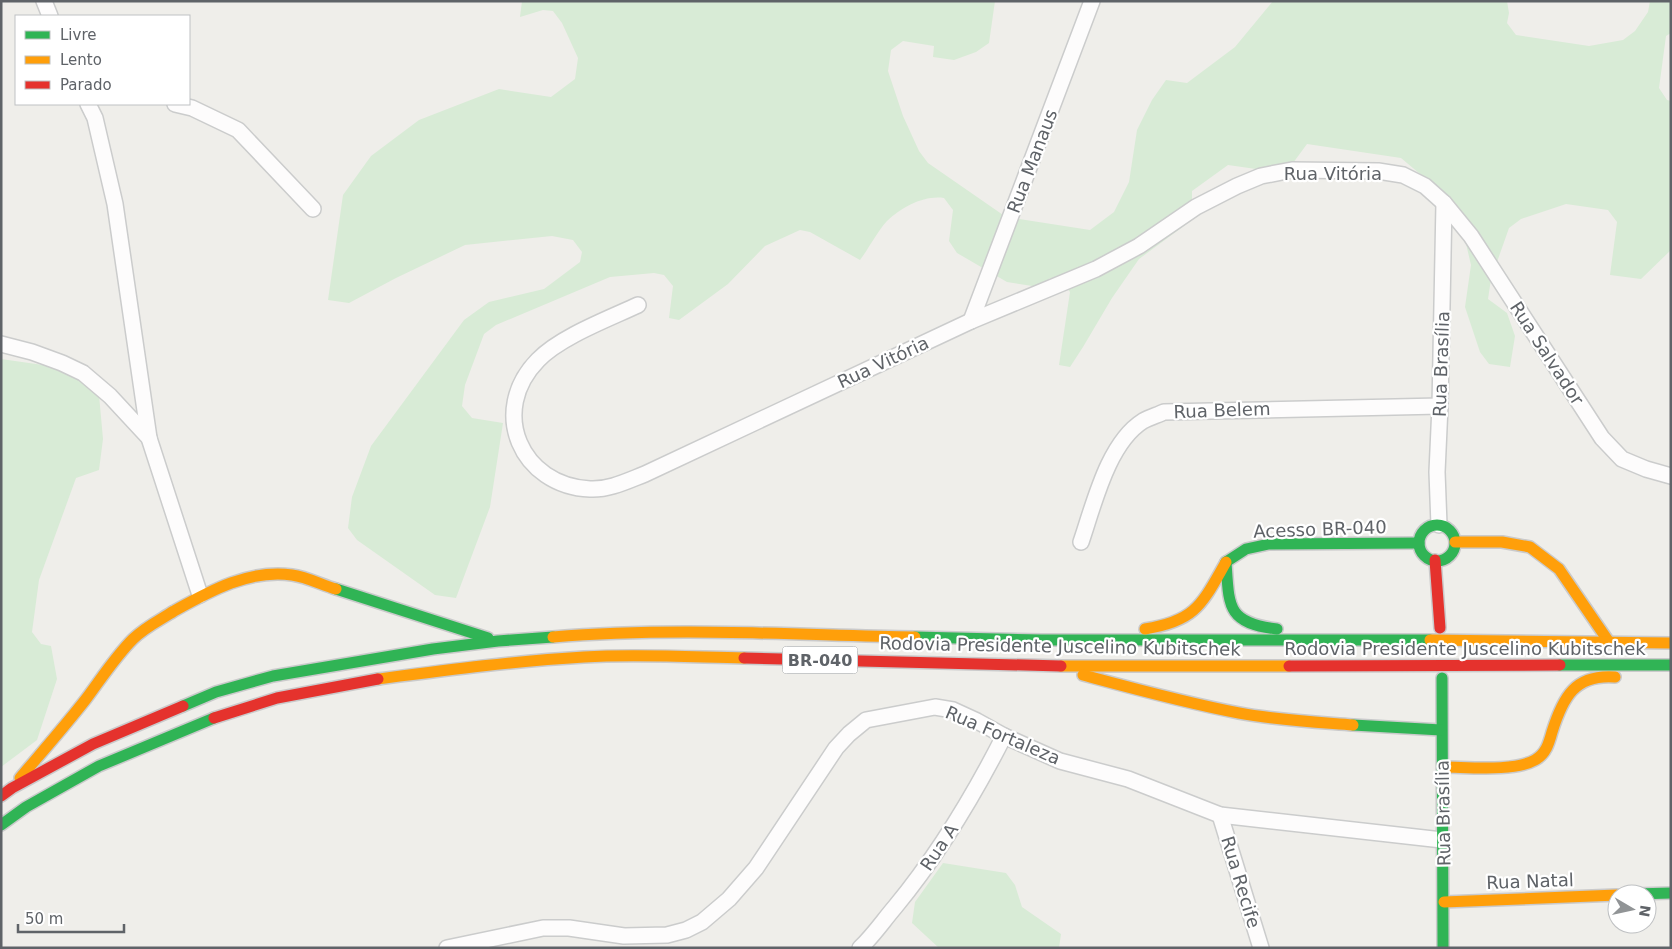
<svg xmlns="http://www.w3.org/2000/svg" width="1672" height="949" font-family="'DejaVu Sans',sans-serif">
  <style>
    .green { fill: #d8ebd6 }
    .lines { fill: none; stroke-linecap: round; stroke-linejoin: round }
    .street-casing { stroke: #cbcccc; stroke-width: 18 }
    .fast-casing { stroke: #cacacb; stroke-width: 14 }
    .slow-casing { stroke: #cacacb; stroke-width: 14 }
    .jam-casing { stroke: #cacacb; stroke-width: 14 }
    .street { stroke: #fdfcfc; stroke-width: 15 }
    .fast { stroke: #30b455; stroke-width: 11 }
    .slow { stroke: #ff9f0a; stroke-width: 11 }
    .jam { stroke: #e5322d; stroke-width: 11 }
    .labels { text-anchor: middle; dominant-baseline: central; stroke-width: 4.5; stroke-linejoin: round; paint-order: stroke }
    .shield { fill: #fff; stroke: #8f9295; stroke-width: 1 }
    .shield-label { font-size: 16px; font-weight: bold; fill: #5f6368 }
    .street-label { font-size: 18px; fill: #5f6368; stroke: #fff }
  </style>
  <rect width="100%" height="100%" fill="#efeeea"/>
  <g class="green">
    <path d="M 522,1 L 995,1 L 989,43 L 976,52 L 954,60 L 933,57 L 934,46 L 903,41 L 891,50 L 888,71 L 903,116 L 919,151 L 928,163 L 1006,217 L 1090,230 L 1114,212 L 1129,182 L 1137,130 L 1152,100 L 1166,80 L 1187,83 L 1235,47 L 1273,1 L 1507,1 L 1509,13 L 1507,23 L 1516,35 L 1589,46 L 1623,40 L 1635,31 L 1648,12 L 1650,1 L 1671,1 L 1671,33 L 1666,36 L 1659,88 L 1667,100 L 1671,101 L 1671,250 L 1641,279 L 1610,275 L 1617,222 L 1608,210 L 1566,204 L 1521,219 L 1509,228 L 1491,279 L 1488,299 L 1507,313 L 1515,336 L 1510,367 L 1489,364 L 1480,352 L 1465,307 L 1471,265 L 1457,205 L 1401,158 L 1307,144 L 1293,163 L 1270,171 L 1228,165 L 1192,191 L 1192,220 L 1139,259 L 1112,298 L 1083,347 L 1070,367 L 1059,365 L 1070,292 L 1061,280 L 1050,278 L 1039,287 L 1007,282 L 957,253 L 949,241 L 953,210 L 944,198 C 924,195 902,207 887,221 C 877,232 869,248 860,260 L 810,232 L 800,230 L 765,246 L 728,284 L 679,320 L 669,318 L 673,286 L 664,275 L 654,273 L 610,277 L 496,325 L 484,334 L 465,385 L 462,406 L 472,418 L 503,423 L 490,507 L 456,598 L 435,595 L 357,540 L 348,528 L 352,497 L 371,446 L 464,320 L 489,302 L 544,289 L 580,262 L 582,252 L 573,240 L 552,236 L 465,245 L 396,278 L 349,303 L 328,300 L 343,195 L 371,156 L 419,120 L 499,89 L 551,97 L 575,79 L 578,58 L 562,23 L 553,11 L 543,10 L 520,17 Z"/>
    <polygon points="1,359 71,369 99,395 103,439 99,470 76,478 39,580 32,632 41,644 51,646 57,679 37,740 1,767"/>
    <polygon points="943,863 1006,873 1015,885 1022,907 1061,934 1059,948 939,948 912,923 915,902"/>
  </g>
  <g class="lines">
    <g class="street-casing">
      <g id="street">
        <polyline points="44,1 50,16"/>
        <polyline points="88,104 95,118 115,204 149,438"/>
        <polyline points="175,104 192,108 238,130 313,209"/>
        <path d="M 638,305 C 608,319 560,337 538,360 C 488,411 521,486 590,489 C 609,490 627,481 645,474 L 971,321 L 1096,269 L 1139,246 L 1196,207 L 1237,186 L 1261,176 L 1292,170 L 1378,171 L 1403,175 L 1425,186 L 1444,203 L 1471,236 L 1602,438 L 1622,459 L 1646,469 L 1671,476"/>
        <polyline points="971,321 1092,1"/>
        <polyline points="1,344 32,352 62,363 83,373 110,396 149,438 200,595"/>
        <polyline points="1439,525 1437,472 1440,406 1444,203"/>
        <path d="M 1081,542 C 1094,504 1108,443 1143,421 C 1150,417 1158,415 1164,412 L 1440,406"/>
        <polyline points="1220,815 1261,948"/>
        <polyline points="447,948 543,928 569,928 624,936 667,935 686,930 702,922 729,899 756,868 836,748 849,734 866,720 935,707 953,710 977,721 1004,736 1060,761 1128,779 1220,815 1442,840"/>
        <path d="M 860,948 C 873,936 883,921 895,907 C 938,855 973,797 1004,736"/>
      </g>
    </g>
    <g class="fast-casing">
      <g id="fast">
        <circle cx="1437" cy="543" r="18"/>
        <polyline points="1226,562 1246,549 1269,544 1419,543"/>
        <path d="M 1226,562 C 1229,607 1227,623 1277,629"/>
        <polyline points="336,589 488,638"/>
        <polyline points="915,637 1041,640 1430,640"/>
        <polyline points="1560,665 1671,665"/>
        <polyline points="1442,678 1443,948"/>
        <polyline points="183,706 216,692 273,676 433,649 498,641 553,637"/>
        <polyline points="1353,725 1441,730"/>
        <polyline points="1,825 26,807 99,766 214,718"/>
        <polyline points="1635,894 1671,893"/>
      </g>
    </g>
    <g class="slow-casing">
      <g id="slow">
        <polyline points="1455,542 1502,542 1530,547 1559,569 1609,642"/>
        <path d="M 1145,629 C 1196,621 1202,604 1226,562"/>
        <path d="M 553,637 C 673,627 795,635 915,637"/>
        <polyline points="1430,640 1671,643"/>
        <polyline points="1061,666 1289,666"/>
        <path d="M 1083,675 C 1135,689 1186,703 1239,713 C 1276,720 1315,722 1353,725"/>
        <path d="M 378,679 C 447,670 515,661 584,657 C 637,654 691,657 744,658"/>
        <path d="M 1443,767 C 1467,767 1514,772 1535,760 C 1546,754 1549,743 1552,732 C 1563,697 1575,674 1615,677"/>
        <path d="M 20,778 C 42,752 65,726 86,699 C 101,679 115,657 133,639 C 145,627 160,620 174,611 C 210,591 249,569 292,575 C 307,577 322,585 336,589"/>
        <polyline points="1444,902 1617,895"/>
      </g>
    </g>
    <g class="jam-casing">
      <g id="jam">
        <polyline points="1435,560 1440,628"/>
        <polyline points="744,658 1061,666"/>
        <polyline points="1289,666 1560,665"/>
        <polyline points="214,718 277,698 378,679"/>
        <polyline points="1,796 12,788 93,744 183,706"/>
      </g>
    </g>
    <use href="#street" class="street"/>
    <use href="#fast" class="fast"/>
    <use href="#slow" class="slow"/>
    <use href="#jam" class="jam"/>
  </g>
  <g class="labels">
    <rect class="shield" x="782.5" y="646.5" width="75" height="27" rx="4"/>
    <g class="shield-label">
      <text x="820" y="660">BR-040</text>
    </g>
    <g class="street-label">
      <text transform="translate(1032 161) rotate(-69)">Rua Manaus</text>
      <text x="1333" y="173">Rua Vitória</text>
      <text transform="translate(1547 353) rotate(57)">Rua Salvador</text>
      <text transform="translate(883 362) rotate(-25)">Rua Vitória</text>
      <text transform="translate(1441 364) rotate(-88)">Rua Brasília</text>
      <text transform="translate(1222 410) rotate(-2)">Rua Belem</text>
      <text transform="translate(1320 529) rotate(-2)">Acesso BR-040</text>
      <text transform="translate(1060 646) rotate(1)">Rodovia Presidente Juscelino Kubitschek</text>
      <text x="1465" y="648">Rodovia Presidente Juscelino Kubitschek</text>
      <text transform="translate(1003 735) rotate(23)">Rua Fortaleza</text>
      <text transform="translate(1443 813) rotate(-91)">Rua Brasília</text>
      <text transform="translate(939 847) rotate(-56)">Rua A</text>
      <text transform="translate(1530 881) rotate(-2)">Rua Natal</text>
      <text transform="translate(1241 882) rotate(73)">Rua Recife</text>
    </g>
  </g>
  <rect width="1672" height="949" fill="none" stroke="#5f6368" stroke-width="5"/>
  <rect x="15" y="15" width="175" height="90" fill="#ffffff" stroke="#bfc1c3"/>
  <rect x="25" y="31" width="25" height="8" fill="#30b455" stroke="#bfc1c3"/>
  <text x="60" y="40" font-size="15" fill="#5f6368">Livre</text>
  <rect x="25" y="56" width="25" height="8" fill="#ff9f0a" stroke="#bfc1c3"/>
  <text x="60" y="65" font-size="15" fill="#5f6368">Lento</text>
  <rect x="25" y="81" width="25" height="8" fill="#e5322d" stroke="#bfc1c3"/>
  <text x="60" y="90" font-size="15" fill="#5f6368">Parado</text>
  <g transform="translate(1632 909) rotate(99)"><circle r="24" fill="#ffffff" stroke="#bfc1c3"/>
  <path d="M0-4L9 19L0 12L-9 19Z" fill="#919496"/>
  <text y="-8" font-size="14" font-weight="bold" text-anchor="middle" fill="#5f6368">N</text>
  </g>
  <path d="M18 924v8h106v-8" fill="none" stroke="#5f6368" stroke-width="2.5"/>
  <text x="25" y="924" font-size="15" fill="#5f6368" stroke="#ffffff" stroke-width="4" paint-order="stroke">50 m</text>
</svg>
